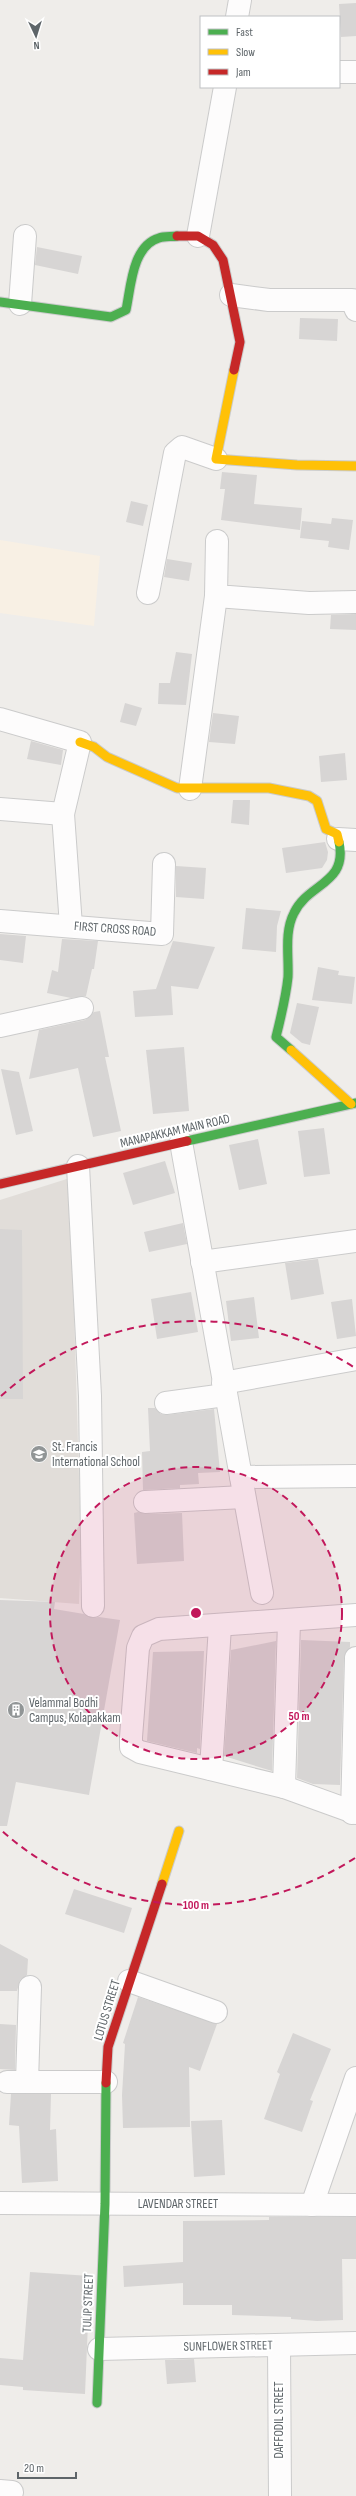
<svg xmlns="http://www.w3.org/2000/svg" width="356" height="2496" font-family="'Sofia Sans Condensed',sans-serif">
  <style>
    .commercial { fill: #f8f0e4 }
    .education { fill: #e1ddd9 }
    .building { fill: #d7d5d4 }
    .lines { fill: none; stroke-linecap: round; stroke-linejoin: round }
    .street-casing { stroke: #cbcbcb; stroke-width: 24 }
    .fast-casing { stroke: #cacbcb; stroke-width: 11 }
    .slow-casing { stroke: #cacbcb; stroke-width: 11 }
    .jam-casing { stroke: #cacbcb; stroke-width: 11 }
    .street { stroke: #fdfcfc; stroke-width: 22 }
    .fast { stroke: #4caf50; stroke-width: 9 }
    .slow { stroke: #ffc107; stroke-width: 9 }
    .jam { stroke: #c62828; stroke-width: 9 }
    .ring { fill: none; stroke: #c2185b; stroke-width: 2; stroke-dasharray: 7 5 }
    .labels { text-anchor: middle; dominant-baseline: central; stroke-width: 4; stroke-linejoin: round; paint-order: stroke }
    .street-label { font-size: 13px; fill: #5e6569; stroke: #fff }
    .poi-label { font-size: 13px; fill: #5e6569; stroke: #fff; text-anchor: start }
    .centre { fill: #c2185b; stroke: #fff; stroke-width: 2 }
    .ring-label { font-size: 12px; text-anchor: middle; font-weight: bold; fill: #c2185b; stroke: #fff; stroke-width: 4; stroke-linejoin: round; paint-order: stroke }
  </style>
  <rect width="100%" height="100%" fill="#efedea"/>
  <polygon class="commercial" points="0,540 100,556 94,626 0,613"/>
  <polygon class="education" points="70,1178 81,1544 79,1604 0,1598 0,1200"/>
  <g class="building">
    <polygon points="356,3 356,36 341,37 339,4"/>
    <polygon points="37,247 82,256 78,274 35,265"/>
    <polygon points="300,318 338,319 337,341 299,339"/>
    <polygon points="222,472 257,475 254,504 302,508 300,530 221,520 225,489 220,489"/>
    <polygon points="131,501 148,505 143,526 126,522"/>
    <polygon points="332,518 353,520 349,550 328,547 329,541 300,538 302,521 331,524"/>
    <polygon points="167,559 192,563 189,581 164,577"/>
    <polygon points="356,614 356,630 330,629 331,615"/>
    <polygon points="176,652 192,654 186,705 158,704 159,683 170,683"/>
    <polygon points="125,703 142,708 136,726 120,722"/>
    <polygon points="213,713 239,716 235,744 209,742"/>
    <polygon points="31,741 63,750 61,765 27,759"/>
    <polygon points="345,753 347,780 321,782 319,756"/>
    <polygon points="233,800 250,800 249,825 231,823"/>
    <polygon points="325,842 328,852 327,860 322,868 286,873 282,848"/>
    <polygon points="176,866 206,868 204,899 176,897"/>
    <polygon points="246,908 281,911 277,926 276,952 242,949"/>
    <polygon points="0,934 26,936 23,963 0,960"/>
    <polygon points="62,939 98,941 94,969 92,969 86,996 71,998 47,993 52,970 58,972"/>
    <polygon points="173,941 215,947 198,989 171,986 173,1015 135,1017 133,991 156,989"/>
    <polygon points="318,967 339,971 338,975 355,977 352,1004 312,1000"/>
    <polygon points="297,1003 319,1007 310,1045 302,1043 290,1033"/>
    <polygon points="100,1011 109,1057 105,1057 121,1131 93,1137 78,1068 29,1079 39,1030 85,1020 94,1012"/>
    <polygon points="184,1047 189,1111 153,1114 146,1050"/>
    <polygon points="1,1069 19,1072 33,1131 16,1135"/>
    <polygon points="324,1128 330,1174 304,1177 298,1131"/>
    <polygon points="258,1139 267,1184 239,1190 229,1145"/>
    <polygon points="165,1161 175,1193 133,1205 123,1173"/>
    <polygon points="183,1223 187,1244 149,1252 144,1232"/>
    <polygon points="0,1229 22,1230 23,1399 0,1399"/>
    <polygon points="318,1259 324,1294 291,1300 285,1263"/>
    <polygon points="191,1292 198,1332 157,1339 151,1299"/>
    <polygon points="254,1297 259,1338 231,1341 226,1301"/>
    <polygon points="352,1299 356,1336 337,1339 331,1302"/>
    <polygon points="148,1408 155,1408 161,1414 167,1415 214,1409 220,1472 198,1473 199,1484 180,1485 180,1488 143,1490 142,1452 150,1451"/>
    <polygon points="138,1512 146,1514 182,1513 184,1561 137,1564 134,1513"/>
    <polygon points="0,1600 55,1602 54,1609 84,1614 93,1618 99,1617 120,1620 89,1795 16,1782 7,1826 0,1826"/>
    <polygon points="301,1640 350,1642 350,1647 344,1658 340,1785 313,1784 297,1778"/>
    <polygon points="276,1641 272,1771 224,1756 231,1650"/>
    <polygon points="204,1651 200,1749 197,1748 197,1753 147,1741 153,1652"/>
    <polygon points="74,1889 132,1908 124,1933 65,1914"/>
    <polygon points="0,1944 28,1959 27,1975 20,1980 17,1991 0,1991"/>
    <polygon points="138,1997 217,2024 200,2071 189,2067 190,2127 123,2128 122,2095 125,2044 123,2043"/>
    <polygon points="0,2024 16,2025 15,2070 0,2069"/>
    <polygon points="293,2033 331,2049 310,2100 313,2101 302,2132 264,2119 280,2074 277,2072"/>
    <polygon points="11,2094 51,2094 50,2130 56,2129 58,2181 22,2183 19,2126 9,2125"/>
    <polygon points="222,2120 225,2175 194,2177 191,2121"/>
    <polygon points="269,2217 356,2217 356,2259 342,2259 343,2320 317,2321 291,2319 291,2317 232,2315 232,2305 183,2305 183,2283 124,2287 123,2266 183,2262 183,2221 269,2220"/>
    <polygon points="30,2272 90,2276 85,2394 23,2390 23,2387 0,2385 0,2358 23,2360"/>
    <polygon points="194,2359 196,2382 167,2384 165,2360"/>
  </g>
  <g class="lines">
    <g class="street-casing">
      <g id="street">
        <polyline points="237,17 240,0"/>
        <polyline points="339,72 356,72"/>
        <polyline points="198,236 225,87"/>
        <polyline points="231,295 269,300 352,300 356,310"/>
        <polyline points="20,304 25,236"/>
        <polyline points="217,541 216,596 309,603 356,602"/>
        <polyline points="148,593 175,453 182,447 216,459"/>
        <polyline points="0,719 80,742 63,814"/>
        <polyline points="190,789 216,596"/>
        <polyline points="0,809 63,814 71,926"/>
        <polyline points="338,839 356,840"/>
        <polyline points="0,921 162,934 164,864"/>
        <polyline points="0,1026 82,1008"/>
        <polyline points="181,1142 241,1477 356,1476"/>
        <polyline points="78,1166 90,1396 93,1606"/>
        <polyline points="202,1262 356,1241"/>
        <polyline points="223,1383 356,1359"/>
        <polyline points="166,1403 225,1395"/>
        <polyline points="241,1477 262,1593"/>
        <polyline points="145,1502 244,1497"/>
        <polyline points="356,1615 159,1629 143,1636 138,1648 131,1737 131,1747 140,1752 284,1787 356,1813"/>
        <polyline points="211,1769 220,1626"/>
        <polyline points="284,1787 289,1621"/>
        <polyline points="352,1813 356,1658"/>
        <polyline points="129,1981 216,2012"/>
        <polyline points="7,2082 106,2082"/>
        <polyline points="27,2082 30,1987"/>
        <polyline points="0,2203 356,2205"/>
        <polyline points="312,2205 356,2078"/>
        <polyline points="279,2345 280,2496"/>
        <polyline points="99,2349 356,2343"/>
        <polyline points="0,2491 12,2492"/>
      </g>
    </g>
    <g class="fast-casing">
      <g id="fast">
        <path d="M 0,302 L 111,317 L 126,310 C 131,287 132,246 159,238 C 164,236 172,237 177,236"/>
        <path d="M 291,1050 L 276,1037 C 281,1017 286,997 288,977 C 289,956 284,932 294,913 C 308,883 348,884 339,842"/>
        <polyline points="187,1141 356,1103"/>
        <polyline points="97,2403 105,2204 106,2083"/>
      </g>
    </g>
    <g class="slow-casing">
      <g id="slow">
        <polyline points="234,370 216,459 297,465 356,466"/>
        <polyline points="80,742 94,747 107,757 177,788 269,788 309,796 317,801 326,829 337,834 339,842"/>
        <polyline points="291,1050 351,1104"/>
        <polyline points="162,1884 179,1831"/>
      </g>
    </g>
    <g class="jam-casing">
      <g id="jam">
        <polyline points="177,236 198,236 213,245 223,260 240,342 234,370"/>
        <polyline points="0,1184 187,1141"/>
        <polyline points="106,2083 108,2047 162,1884"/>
      </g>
    </g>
    <use href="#street" class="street"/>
    <use href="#fast" class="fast"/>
    <use href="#slow" class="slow"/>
    <use href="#jam" class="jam"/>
  </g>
  <circle cx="196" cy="1613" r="146" fill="#c2185b" fill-opacity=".12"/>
  <g class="ring">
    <circle cx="196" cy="1613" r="146"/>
    <path d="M355 1858A292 292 0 0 1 1 1830M1 1396A292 292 0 0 1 355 1368"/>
  </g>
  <defs>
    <g id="school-disc" transform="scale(0.9)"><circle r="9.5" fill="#919596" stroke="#fff"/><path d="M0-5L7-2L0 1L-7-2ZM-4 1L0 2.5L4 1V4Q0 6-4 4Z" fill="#fff"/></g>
    <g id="building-disc" transform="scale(0.9)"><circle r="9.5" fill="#919596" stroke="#fff"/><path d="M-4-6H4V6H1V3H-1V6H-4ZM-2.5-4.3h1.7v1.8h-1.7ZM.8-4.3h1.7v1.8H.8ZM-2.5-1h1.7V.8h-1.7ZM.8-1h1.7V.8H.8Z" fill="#fff"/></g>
  </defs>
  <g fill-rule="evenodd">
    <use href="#school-disc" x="39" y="1454"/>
    <use href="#building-disc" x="16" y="1710"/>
  </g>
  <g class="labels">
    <g class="street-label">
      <text transform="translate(115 929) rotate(4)">FIRST CROSS ROAD</text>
      <text transform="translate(175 1131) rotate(-13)">MANAPAKKAM MAIN ROAD</text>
      <text transform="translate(107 2010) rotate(-73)">LOTUS STREET</text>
      <text x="178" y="2204">LAVENDAR STREET</text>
      <text transform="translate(88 2303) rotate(-88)">TULIP STREET</text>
      <text transform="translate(228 2346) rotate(-1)">SUNFLOWER STREET</text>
      <text transform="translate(279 2420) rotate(-90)">DAFFODIL STREET</text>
    </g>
    <g class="poi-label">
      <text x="52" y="1447">St. Francis<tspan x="52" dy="15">International School</tspan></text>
      <text x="29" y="1703">Velammal Bodhi<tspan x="29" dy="15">Campus, Kolapakkam</tspan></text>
    </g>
  </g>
  <circle cx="196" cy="1613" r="6" class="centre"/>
  <g class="ring-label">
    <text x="299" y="1720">50 m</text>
    <text x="196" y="1909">100 m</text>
  </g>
  <rect x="200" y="16" width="140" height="72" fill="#ffffff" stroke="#bfc1c3"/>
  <rect x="208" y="29" width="20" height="6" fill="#4caf50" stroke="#bfc1c3"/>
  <text x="236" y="36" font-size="12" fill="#5e6569">Fast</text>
  <rect x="208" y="49" width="20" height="6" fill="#ffc107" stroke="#bfc1c3"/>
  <text x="236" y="56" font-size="12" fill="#5e6569">Slow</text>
  <rect x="208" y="69" width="20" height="6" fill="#c62828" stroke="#bfc1c3"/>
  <text x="236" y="76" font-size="12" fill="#5e6569">Jam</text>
  <g transform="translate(36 36) rotate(176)" stroke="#ffffff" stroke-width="3" paint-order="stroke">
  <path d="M0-3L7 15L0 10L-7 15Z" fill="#5e6569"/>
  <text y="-6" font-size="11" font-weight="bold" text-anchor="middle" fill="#5e6569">N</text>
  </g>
  <path d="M18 2472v6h58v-6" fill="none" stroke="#5e6569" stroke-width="2"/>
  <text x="24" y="2472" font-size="12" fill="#5e6569" stroke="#ffffff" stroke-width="3" paint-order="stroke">20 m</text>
</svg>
